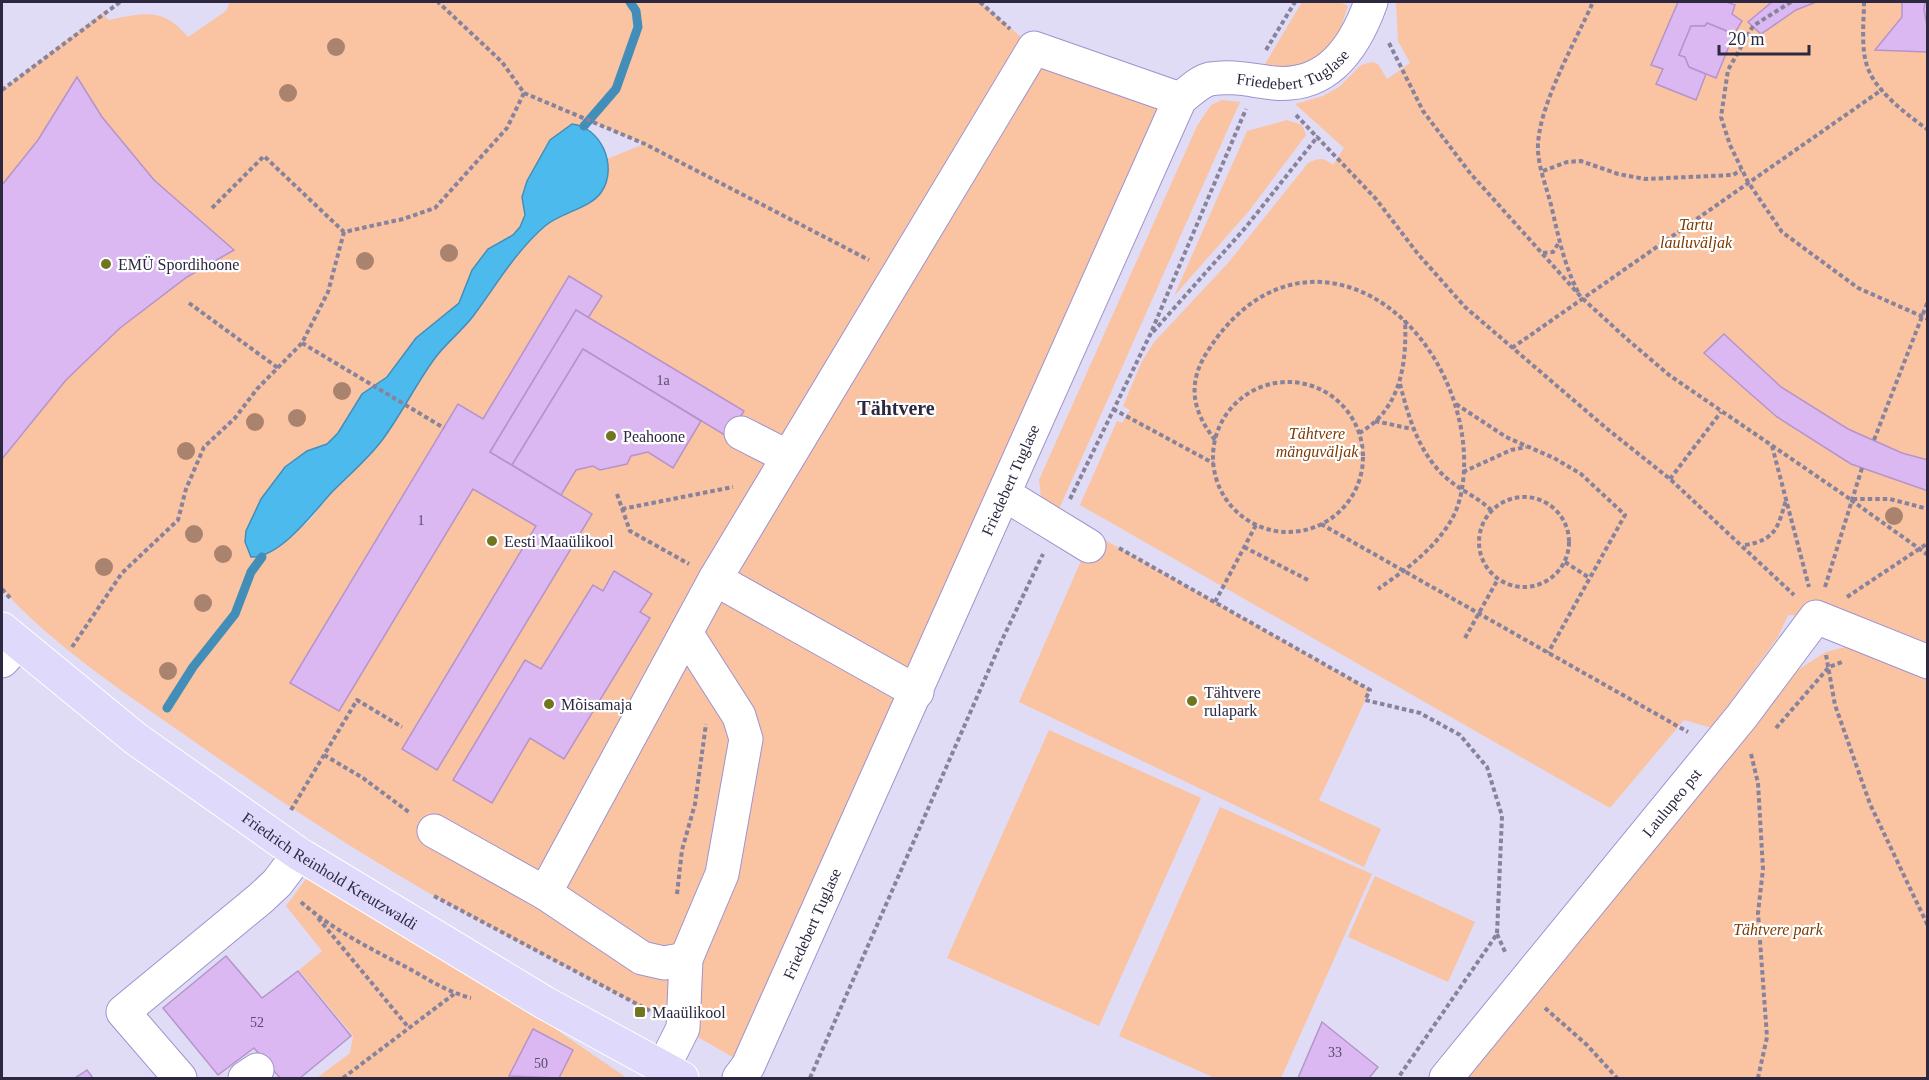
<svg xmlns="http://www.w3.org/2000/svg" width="1929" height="1080" font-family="Georgia,serif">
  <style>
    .green { fill: #fac3a2; fill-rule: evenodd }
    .water { fill: #4cbaed; stroke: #438eb9; stroke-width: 1.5 }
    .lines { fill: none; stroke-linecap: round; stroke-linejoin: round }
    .stream { stroke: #438eb9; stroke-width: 9 }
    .building { fill: #dbb8f1; stroke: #b694ca; stroke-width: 1.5 }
    .minor-casing { stroke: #9e93ce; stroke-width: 35 }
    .major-casing { stroke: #fff; stroke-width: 35 }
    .path { stroke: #87839c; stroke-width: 4; stroke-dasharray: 4.5 3; stroke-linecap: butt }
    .minor { stroke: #fff; stroke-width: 33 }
    .major { stroke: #dfd9fb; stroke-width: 33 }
    .tree { fill: #aa836f }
    .poi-dot { fill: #71761e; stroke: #fff; stroke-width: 2 }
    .labels { text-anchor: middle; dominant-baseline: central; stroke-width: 4.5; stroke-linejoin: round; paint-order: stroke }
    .number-label { font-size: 14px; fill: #584c6c }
    .street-label { font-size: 16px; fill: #2d2840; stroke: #fff }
    .park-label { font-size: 16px; font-style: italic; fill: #7d3a00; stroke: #fff }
    .poi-label { font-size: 16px; fill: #2d2840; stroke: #fff; text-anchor: start }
    .quarter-label { font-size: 20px; font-weight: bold; fill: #2d2840; stroke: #fff }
  </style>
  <rect width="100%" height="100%" fill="#e0dcf6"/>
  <g class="green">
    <path d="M 230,2 L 980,2 L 1034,48 L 1180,99 L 748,1066 C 640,1002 526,949 417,886 C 336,839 259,787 182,733 C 119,689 53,645 2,589 L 2,90 L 102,13 L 109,20 C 144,13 163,7 188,37 L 226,11 ZM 589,120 L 644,144 L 607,159 L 608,172 L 602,191 L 594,200 L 574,208 L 547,225 L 528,243 L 498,279 L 473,317 L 435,358 L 384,438 L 332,492 L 309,521 L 262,557 L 307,451 L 327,444 L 338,433 L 362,394 L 387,377 L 416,338 L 459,303 L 465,288 L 496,243 L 513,235 L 520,227 L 525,215 L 522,197 L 527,181 L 550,140 L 572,124 L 584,126 Z"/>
    <path d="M 1302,2 L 1340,2 L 1348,6 C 1343,19 1338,42 1327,52 C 1313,65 1282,74 1265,64 Z"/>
    <path d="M 1396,2 L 1927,2 L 1927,662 L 1816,617 L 1788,615 L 1778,637 L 1712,728 L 1684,720 L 1610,808 L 1080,505 L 1117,421 L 1122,423 L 1130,410 L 1123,406 L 1142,361 L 1155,341 L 1228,263 L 1308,163 C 1319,158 1323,157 1333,165 L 1344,148 L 1295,104 L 1323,96 L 1339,87 L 1361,65 L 1372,62 L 1378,64 L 1387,79 L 1410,63 L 1398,41 Z"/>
    <polygon points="1222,100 1240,102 1059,509 1041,497 1039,480 1197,126 1211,105"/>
    <polygon points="1287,120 1302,125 1306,135 1249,211 1174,296 1247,131"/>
    <polygon points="1096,535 1370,690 1319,800 1381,829 1364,867 1019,702 1081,561"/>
    <polygon points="1845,647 1867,649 1927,672 1927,1078 1463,1078 1796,671 1826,652"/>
    <polygon points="1049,730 1201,798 1099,1026 947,958"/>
    <polygon points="1220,807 1372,874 1281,1078 1215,1078 1119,1036"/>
    <polygon points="314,868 424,939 627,1078 317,1078 350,1053 353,1036 299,970 322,951 286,906"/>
    <polygon points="1375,876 1475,922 1448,982 1348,937"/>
  </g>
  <path class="water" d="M 572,124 C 601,127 618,166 602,191 C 591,209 561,212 545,226 C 516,251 497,284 474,315 C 463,330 447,342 435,358 C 416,384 402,413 383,439 C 369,458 350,474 333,491 C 314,511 281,558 251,557 L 245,542 L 246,531 L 261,499 L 285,467 L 307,451 L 327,444 L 338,433 L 362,394 L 387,377 L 416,338 L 459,303 L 472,270 L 488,249 L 513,235 L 520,227 L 525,215 L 522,197 L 527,181 L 550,140 Z"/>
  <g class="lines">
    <g class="stream">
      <polyline points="584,126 616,89 638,27 636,11 630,2"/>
      <polyline points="167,708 193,667 235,614 251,572 262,557"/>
    </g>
  </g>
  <g class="building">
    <polygon points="1678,2 1726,2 1735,5 1732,14 1742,21 1734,34 1707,23 1705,26 1691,26 1679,55 1685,57 1689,67 1706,74 1696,100 1656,84 1663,69 1651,65"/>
    <polygon points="1772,2 1816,2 1796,10 1761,34 1748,22"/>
    <polygon points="1902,2 1928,2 1928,52 1875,50 1902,17"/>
    <polygon points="1925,2 1928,2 1928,31 1924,10"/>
    <polygon points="1707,23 1734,34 1716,78 1689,67 1685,57 1679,55 1691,26 1705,26"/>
    <polygon points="77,77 102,117 154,180 234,250 187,277 120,328 66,380 2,459 2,185 38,140"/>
    <polygon points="569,276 602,296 588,318 576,310 490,452 592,514 437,770 402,749 536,526 473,489 339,711 290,683 458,404 483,419"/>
    <polygon points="576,310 744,411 728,437 583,349 512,465 490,452"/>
    <polygon points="1724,334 1781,387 1848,429 1902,453 1928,460 1928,491 1851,464 1777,417 1704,353"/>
    <polygon points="583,349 701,421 673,468 648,452 631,456 627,464 600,470 593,466 576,470 561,495 512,465"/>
    <polygon points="614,571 652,594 640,612 650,618 564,759 530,738 492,803 453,780 525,660 541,669 593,585 603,591"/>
    <polygon points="226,956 262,998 298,971 351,1036 300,1078 280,1078 254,1048 218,1075 163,1008"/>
    <polygon points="1322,1022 1378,1067 1369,1078 1298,1078"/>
    <polygon points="533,1029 573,1050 559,1078 509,1076"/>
    <polygon points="87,1070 93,1078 75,1078"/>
  </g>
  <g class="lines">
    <g class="minor-casing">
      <g id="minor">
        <polyline points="741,433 788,457"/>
        <polyline points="1004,494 1089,546"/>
        <polyline points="715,579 917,692"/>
        <polyline points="2,661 18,644"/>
        <polyline points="434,831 545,893 642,958 664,963 686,959"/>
        <polyline points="545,893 715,579 1034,48 1180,99"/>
        <polyline points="663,1068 683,1028 686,959 722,874 746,739 739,716 686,633"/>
        <polyline points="180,1078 123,1012 261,898 277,883 299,854"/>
        <polyline points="245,1078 257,1070"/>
        <path id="s1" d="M 739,1078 L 748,1066 L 1180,99 C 1188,93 1200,81 1210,79 C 1233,75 1253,81 1274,83 C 1328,88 1355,47 1371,2"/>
        <path id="s2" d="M 1446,1078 L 1742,716 L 1816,617 L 1928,662"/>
      </g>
    </g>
    <g class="major-casing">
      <g id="major">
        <path id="s3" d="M 2,629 L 136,739 L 299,854 L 545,1003 L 682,1078"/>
      </g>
    </g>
    <g class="path">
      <polyline points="980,2 1010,29"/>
      <polyline points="1791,2 1753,26 1728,70 1721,117 1730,145 1748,182 1782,232 1858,288 1928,319"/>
      <path d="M 1864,2 C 1864,23 1860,51 1869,71 C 1879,94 1908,115 1928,130"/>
      <polyline points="1389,43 1423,111 1470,173 1582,298 1628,340 1669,375 1850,499 1890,499 1928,509"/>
      <polyline points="1266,50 1295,2"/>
      <polyline points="2,90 120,2"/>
      <polyline points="524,93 645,144 869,260"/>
      <polyline points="1296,115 1376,199 1418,254 1465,307 1606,428 1670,479 1794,595"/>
      <polyline points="1543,171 1567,162 1581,161 1618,174 1645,179 1733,175 1741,170"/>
      <polyline points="212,208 264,156 344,232 403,219 435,208 507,128 524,93 502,62 438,2"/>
      <polyline points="1543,253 1553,252 1558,244"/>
      <path d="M 1578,292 C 1564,264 1559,239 1552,209 C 1548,191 1539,170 1538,151 C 1536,109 1576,41 1593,2"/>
      <polyline points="189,303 278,368"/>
      <polyline points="1153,332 1246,227 1318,136"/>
      <polyline points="302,343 444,428"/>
      <polyline points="1512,348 1883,89"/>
      <circle cx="1288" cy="457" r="75"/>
      <path d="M 1400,384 C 1409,419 1420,457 1450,481 C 1464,492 1480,499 1492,511"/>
      <polyline points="1456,404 1506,437 1554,458 1581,474 1625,515 1548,653"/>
      <polyline points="1113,409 1213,463"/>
      <polyline points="1375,421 1412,429"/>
      <path d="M 1359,433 C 1401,410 1407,363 1405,320"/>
      <path d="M 1215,440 C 1191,409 1187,382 1209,349 C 1292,222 1429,292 1459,419 C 1466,448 1467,485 1455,513 C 1439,546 1407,569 1378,589"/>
      <polyline points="1874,440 1928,301"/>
      <polyline points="1772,446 1809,587"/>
      <polyline points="1463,472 1511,450 1526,447"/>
      <polyline points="1670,479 1721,412"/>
      <polyline points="617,494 630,531 689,564"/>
      <circle cx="1524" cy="542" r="45"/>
      <polyline points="1070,499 1150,335 1246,109"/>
      <polyline points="1851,500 1928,555"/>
      <polyline points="622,509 733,487"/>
      <polyline points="1321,524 1688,732"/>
      <path d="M 1745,545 C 1776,540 1778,527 1786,500"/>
      <polyline points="1244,547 1310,581"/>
      <polyline points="1119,548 1370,690 1365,700 1420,713 1460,735 1487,767 1502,816 1497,934 1398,1078"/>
      <polyline points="1565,562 1588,577"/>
      <polyline points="1825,587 1862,468"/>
      <polyline points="2,589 11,599"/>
      <polyline points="1847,597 1928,543"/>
      <polyline points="1215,602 1256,525"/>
      <polyline points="1465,638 1498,579"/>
      <polyline points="72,647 122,573 178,520 186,489 204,447 235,418 257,389 302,343 328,292 344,232"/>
      <polyline points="1826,655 1835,705 1870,804 1928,926"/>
      <polyline points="1776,728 1829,667 1842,662"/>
      <polyline points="1751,754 1758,783 1763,869 1758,913 1767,1037 1758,1078"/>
      <polyline points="324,755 363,778 410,813"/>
      <polyline points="291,810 357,700 402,727"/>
      <polyline points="677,894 682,850 695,804 706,724"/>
      <polyline points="434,896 652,1012"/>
      <path d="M 301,902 C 333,930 371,949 408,968 C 429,980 448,992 471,998"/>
      <polyline points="318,918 409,1028"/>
      <polyline points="1497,934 1506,954"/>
      <polyline points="1545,1008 1587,1045 1617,1078"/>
      <polyline points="343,1078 454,994"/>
      <polyline points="810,1078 1002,640 1043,554"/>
    </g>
    <use href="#minor" class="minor"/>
    <use href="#major" class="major"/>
  </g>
  <g class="tree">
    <circle cx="336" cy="47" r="9"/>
    <circle cx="288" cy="93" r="9"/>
    <circle cx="449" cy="253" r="9"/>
    <circle cx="365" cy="261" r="9"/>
    <circle cx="342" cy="391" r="9"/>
    <circle cx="297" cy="418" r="9"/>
    <circle cx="255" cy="422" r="9"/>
    <circle cx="186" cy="451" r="9"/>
    <circle cx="1894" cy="516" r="9"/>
    <circle cx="194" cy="534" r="9"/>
    <circle cx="223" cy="554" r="9"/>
    <circle cx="104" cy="567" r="9"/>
    <circle cx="203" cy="603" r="9"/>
    <circle cx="168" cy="671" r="9"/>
  </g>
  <g class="poi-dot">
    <circle cx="106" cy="264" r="6"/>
    <circle cx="611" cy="436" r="6"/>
    <circle cx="492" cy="541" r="6"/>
    <circle cx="1192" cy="701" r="6"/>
    <circle cx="549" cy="704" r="6"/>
    <rect x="634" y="1006" width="12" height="12" rx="3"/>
  </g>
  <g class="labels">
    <g class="number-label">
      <text x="663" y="380">1a</text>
      <text x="421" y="520">1</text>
      <text x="257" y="1022">52</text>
      <text x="1335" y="1052">33</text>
      <text x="541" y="1063">50</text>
    </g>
    <g class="street-label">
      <text stroke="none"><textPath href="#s1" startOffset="1197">Friedebert Tuglase</textPath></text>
      <text stroke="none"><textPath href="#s1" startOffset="657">Friedebert Tuglase</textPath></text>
      <text stroke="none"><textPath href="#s2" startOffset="356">Laulupeo pst</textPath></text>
      <text stroke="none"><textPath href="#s3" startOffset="408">Friedrich Reinhold Kreutzwaldi</textPath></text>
      <text stroke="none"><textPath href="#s1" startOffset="171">Friedebert Tuglase</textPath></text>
    </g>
    <g class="park-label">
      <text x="1696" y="224">Tartu<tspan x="1696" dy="18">lauluväljak</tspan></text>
      <text x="1317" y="433">Tähtvere<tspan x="1317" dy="18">mänguväljak</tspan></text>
      <text x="1778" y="929">Tähtvere park</text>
    </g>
    <g class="poi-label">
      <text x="118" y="264">EMÜ Spordihoone</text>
      <text x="623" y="436">Peahoone</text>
      <text x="504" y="541">Eesti Maaülikool</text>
      <text x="1204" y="692">Tähtvere<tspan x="1204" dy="18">rulapark</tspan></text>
      <text x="561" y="704">Mõisamaja</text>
      <text x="652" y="1012">Maaülikool</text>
    </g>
    <g class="quarter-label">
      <text x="896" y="408">Tähtvere</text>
    </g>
  </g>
  <rect width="1929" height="1080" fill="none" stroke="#2d2840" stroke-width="6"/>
  <path d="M1719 45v9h90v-9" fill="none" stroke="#2d2840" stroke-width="3"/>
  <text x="1728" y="45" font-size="18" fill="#2d2840" stroke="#ffffff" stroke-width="4.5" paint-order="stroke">20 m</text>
</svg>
